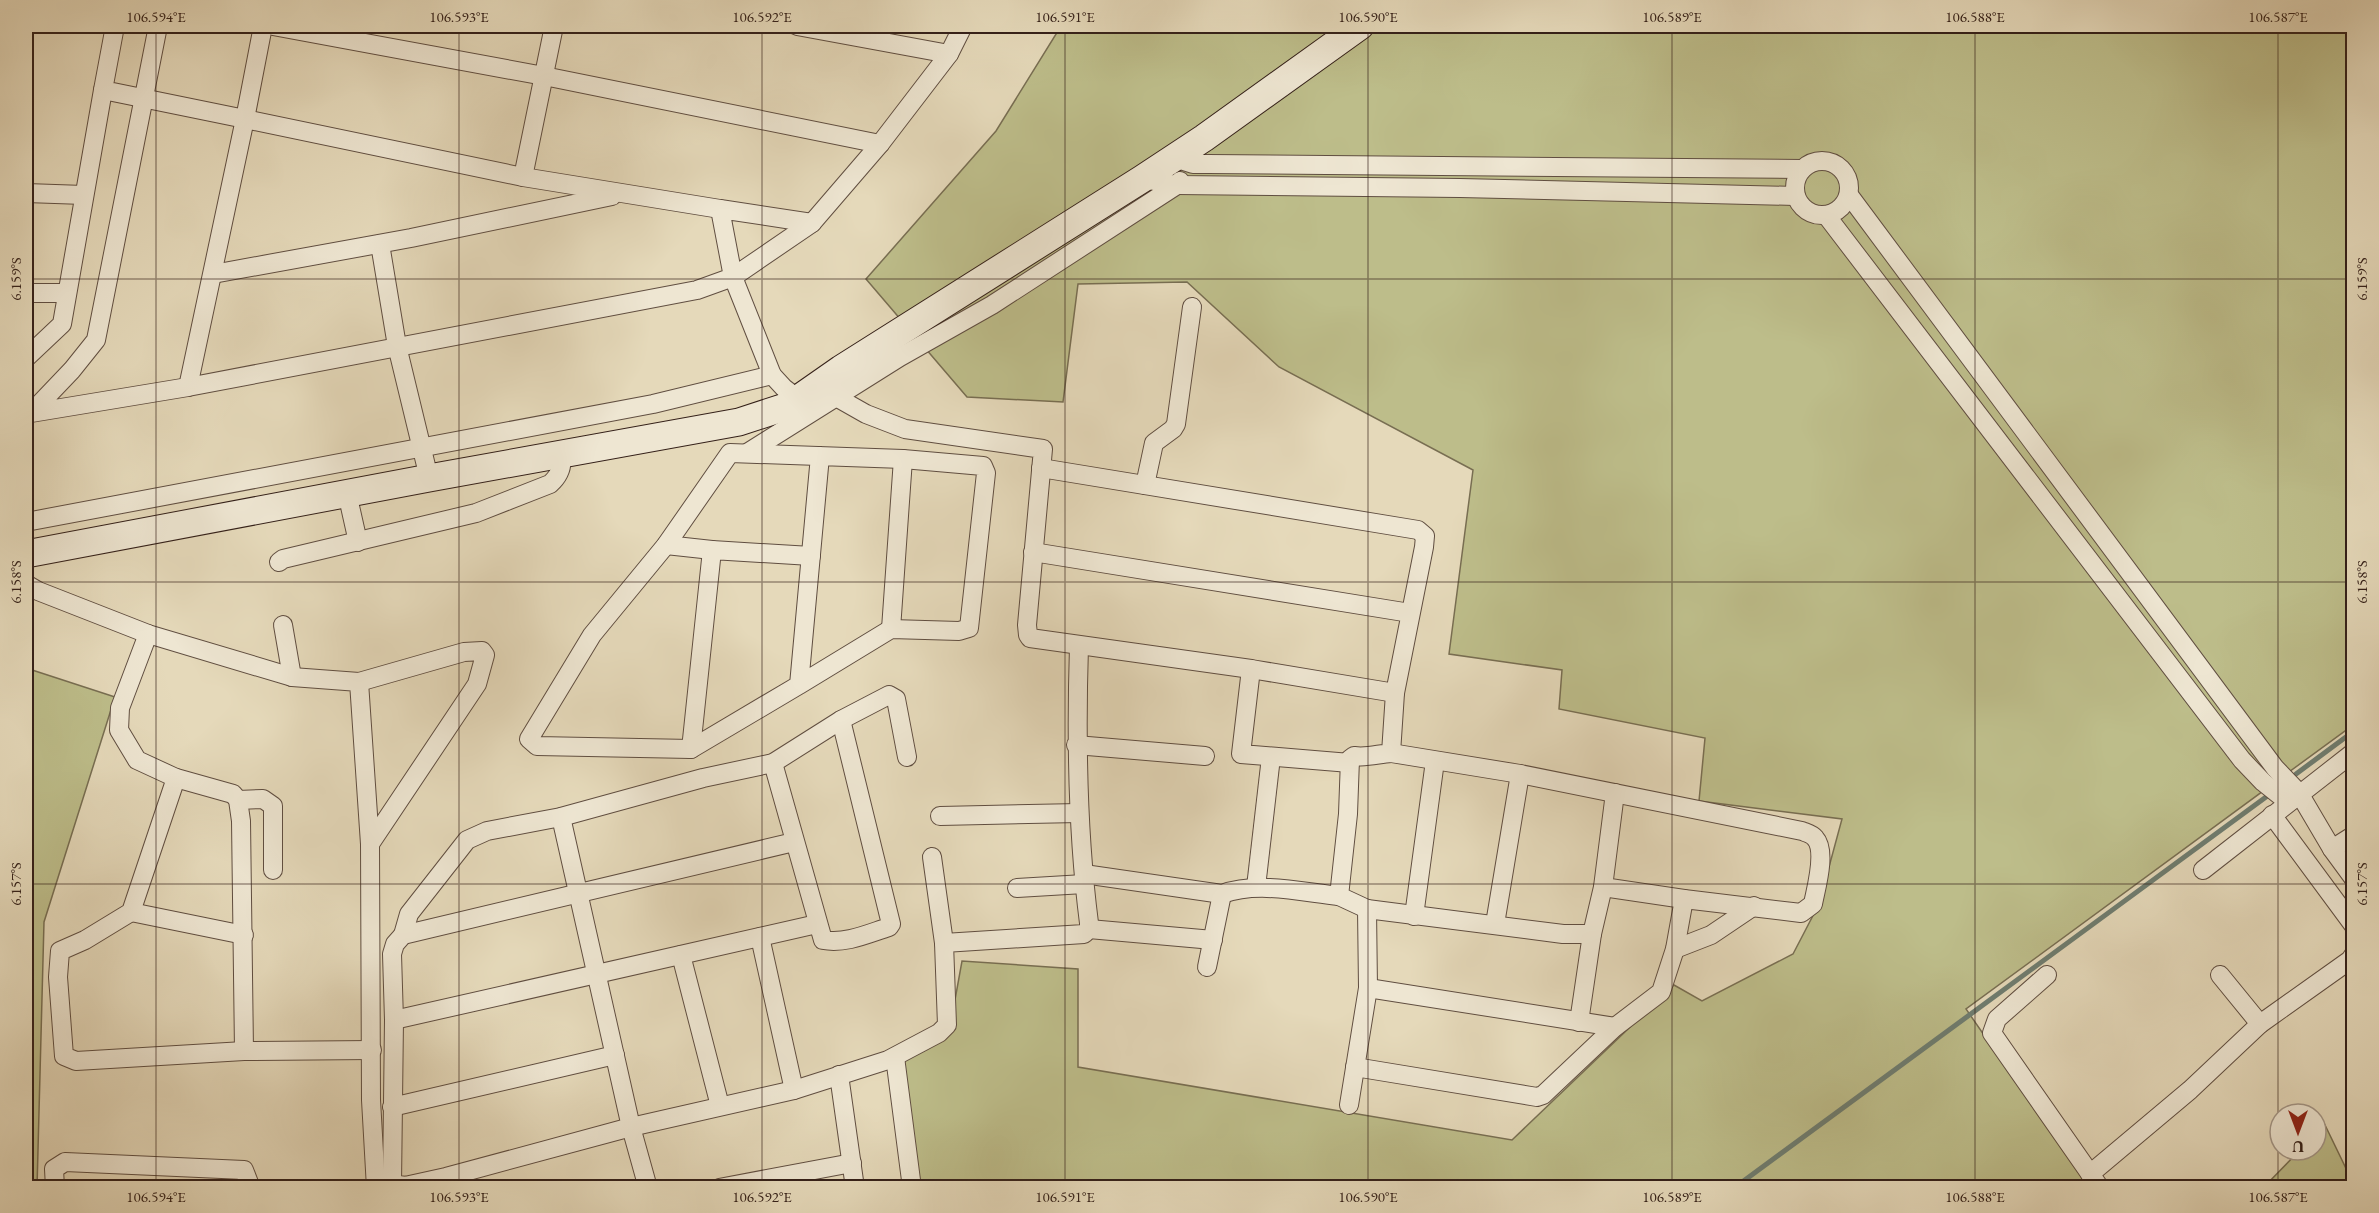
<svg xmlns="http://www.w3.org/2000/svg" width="2379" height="1213" font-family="'EB Garamond',serif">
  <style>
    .green { fill: #bdbd8a; stroke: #786e52; stroke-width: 1.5 }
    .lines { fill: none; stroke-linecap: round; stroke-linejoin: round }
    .stream { stroke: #6f7d70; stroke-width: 5 }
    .street-casing { stroke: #604e41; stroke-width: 20 }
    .secondary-casing { stroke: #342019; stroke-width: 29 }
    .street { stroke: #eee6d2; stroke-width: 18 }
    .secondary { stroke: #eee6d2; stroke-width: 27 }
    .ticks { fill: none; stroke: #342019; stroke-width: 1.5; stroke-opacity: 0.45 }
    .neatline { fill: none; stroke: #342019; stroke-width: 2 }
    .ticks-label { font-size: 15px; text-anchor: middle; fill: #342019 }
  </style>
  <rect width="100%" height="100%" fill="#e5d9ba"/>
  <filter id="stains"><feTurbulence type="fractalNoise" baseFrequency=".00333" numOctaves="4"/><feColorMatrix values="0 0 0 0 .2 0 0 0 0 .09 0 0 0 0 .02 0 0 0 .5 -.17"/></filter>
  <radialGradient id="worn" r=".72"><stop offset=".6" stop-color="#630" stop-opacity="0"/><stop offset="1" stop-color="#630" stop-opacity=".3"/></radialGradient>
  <g class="green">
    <polygon points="1061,26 2353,26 2354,180 2348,205 2354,213 2353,725 1966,1009 2089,1187 916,1187 900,1050 949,1033 962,961 1078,969 1078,1067 1512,1140 1674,985 1702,1001 1793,954 1819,904 1842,819 1699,801 1705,738 1559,709 1562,670 1449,654 1473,470 1279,367 1187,282 1078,284 1063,402 967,397 866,279 996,131"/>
    <polygon points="26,668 115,697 44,922 37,1188 26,1187"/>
    <polygon points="2325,1125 2353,1183 2353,1187 2264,1187 2300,1150 2316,1150 2316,1134"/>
  </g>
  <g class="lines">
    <g class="stream">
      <polyline points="2296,774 2354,731"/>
      <polyline points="1734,1188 2266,797"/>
    </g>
    <g class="street-casing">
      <g id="street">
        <polyline points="115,26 103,90 245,119 263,26"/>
        <polyline points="158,26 96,340 72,370 31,413 188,387 697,290 733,277 720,209 812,223"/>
        <polyline points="273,26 544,76 880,144"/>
        <polyline points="797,26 949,54"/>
        <polyline points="1174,158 1193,164 1208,164 1802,169"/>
        <circle cx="1822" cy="188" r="27"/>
        <polyline points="523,177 554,26"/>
        <polyline points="1142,179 1177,185 1460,188 1795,196"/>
        <polyline points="26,193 84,195"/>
        <polyline points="1849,195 2275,768 2299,793 2332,849 2354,879"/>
        <polyline points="1826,215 2242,760 2263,782 2288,802"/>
        <polyline points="380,244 397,346 429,478"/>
        <polyline points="213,274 411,238 612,196"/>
        <polyline points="26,293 66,293"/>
        <polyline points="26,358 62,324 103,90"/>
        <polyline points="824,381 836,397 866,414 905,429 1043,449 1027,625 1028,635 1030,638 1251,669 1395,693"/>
        <polyline points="188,387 245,119 523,177 720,209"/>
        <polyline points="806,405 784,388 772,375 733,277 812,223 880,144 949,54 963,26"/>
        <polyline points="747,453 900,357 992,305 1177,185 1180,181"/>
        <path d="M 1041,468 L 1418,530 L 1425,536 L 1424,547 L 1395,693 L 1391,753 C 1378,754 1367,758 1354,756 L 1350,759 L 1348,814 L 1339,896 L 1367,909 L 1368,988 L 1349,1105"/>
        <polyline points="1145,485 1154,443 1173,429 1176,424 1192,307"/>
        <polyline points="347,493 358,542"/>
        <polyline points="26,522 653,404 772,375"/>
        <polyline points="666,545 712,550"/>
        <polyline points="1033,552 1410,613"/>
        <path d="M 279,562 L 283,559 L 476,513 L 550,484 C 559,476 563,468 561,456"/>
        <polyline points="26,584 38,591 148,634 292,677 359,682 370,844 371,1100 376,1188"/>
        <polyline points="283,625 292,677"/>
        <polyline points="891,629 903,459"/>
        <polyline points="148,634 120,708 119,730 137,760 176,778 233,794 238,800 241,821 244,1051"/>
        <polyline points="1251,669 1241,754 1350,763"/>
        <polyline points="359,682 464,652 482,651 485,655 477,684 370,844"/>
        <polyline points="799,685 691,749 537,746 529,739 592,635 666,545 730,453 903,459 983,466 986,473 969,628 959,631 891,629 799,685 820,456"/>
        <polyline points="1076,745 1205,756"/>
        <polyline points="691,749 712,550 811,556"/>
        <path d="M 773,763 L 823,940 C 846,944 867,934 889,927 L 891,924 L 841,720"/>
        <polyline points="176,778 131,912 85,940 60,951 58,977 64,1056 76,1061 244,1051 372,1050"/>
        <polyline points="238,800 263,799 273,806 273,870"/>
        <polyline points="2272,815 2354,926"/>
        <polyline points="940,816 1079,813"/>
        <polyline points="561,817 631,1127 648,1188"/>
        <path d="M 794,842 L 403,935 L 395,944 L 392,954 L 394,1020 L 392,1184 L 405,1186 L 446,1177 L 631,1127 L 794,1090 L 888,1060 L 939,1033 L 947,1025 L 944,943 L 1084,934 L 1089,929 L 1089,923 C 1077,830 1076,739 1079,646"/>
        <polyline points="2332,849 2354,835"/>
        <polyline points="932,857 944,943"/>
        <polyline points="2203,870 2354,752"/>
        <path d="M 1084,874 L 1222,894 C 1258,881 1301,892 1339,896"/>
        <polyline points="1256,887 1271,757"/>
        <polyline points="1603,887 1684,899"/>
        <polyline points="1017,888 1084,884"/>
        <polyline points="1367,909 1563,934 1592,934 1603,887 1615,793"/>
        <polyline points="131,912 244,935"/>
        <polyline points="1414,916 1435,761"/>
        <polyline points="1495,924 1520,774"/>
        <polyline points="1089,929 1213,940"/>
        <polyline points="403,935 409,914 467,840 487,831 561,817 703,778 773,763 841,720 889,695 896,699 907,757"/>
        <polyline points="760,937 794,1090"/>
        <polyline points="1675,949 1711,935 1754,906"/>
        <polyline points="681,955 720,1106"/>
        <polyline points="1207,967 1222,894"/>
        <polyline points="2047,975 1997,1019 1992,1033 2100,1188"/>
        <polyline points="2220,975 2260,1024"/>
        <polyline points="1368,988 1615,1027"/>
        <polyline points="394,1020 817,924"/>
        <polyline points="1579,1022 1592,934"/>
        <polyline points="895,1057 912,1188"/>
        <path d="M 1355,1067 L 1537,1097 L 1543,1095 L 1615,1027 L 1661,992 L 1675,949 L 1684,899 L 1801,913 L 1813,904 C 1816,888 1827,851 1815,838 C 1812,834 1807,833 1802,831 L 1520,774 L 1391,753"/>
        <polyline points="839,1075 855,1188"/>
        <polyline points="392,1107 615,1055"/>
        <polyline points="2090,1174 2190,1090 2260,1024 2350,960 2354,954"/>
        <polyline points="55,1188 54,1169 65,1162 244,1170 251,1188"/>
        <polyline points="719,1188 852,1163"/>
      </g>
    </g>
    <g class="secondary-casing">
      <polyline id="secondary" points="26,554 429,478 739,422 788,406 841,369 1142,179 1204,138 1360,26"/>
    </g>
    <use href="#street" class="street"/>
    <use href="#secondary" class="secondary"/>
  </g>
  <path class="ticks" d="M 156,26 L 156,1188M 459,26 L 459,1188M 762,26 L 762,1188M 1065,26 L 1065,1188M 1368,26 L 1368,1188M 1672,26 L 1672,1188M 1975,26 L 1975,1188M 2278,26 L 2278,1188M 26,279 L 2354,279M 26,582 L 2354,582M 26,884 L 2354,884M 26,1187 L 2354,1187"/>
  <rect width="2379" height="1213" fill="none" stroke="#e5d9ba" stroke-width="66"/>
  <g transform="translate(2298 1132) rotate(180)"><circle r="28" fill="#eee6d2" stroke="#a49788" stroke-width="1.5"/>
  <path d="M0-4.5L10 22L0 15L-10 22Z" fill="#8f2418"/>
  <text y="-9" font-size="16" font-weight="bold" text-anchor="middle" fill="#342019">U</text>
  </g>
  <rect x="33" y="33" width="2313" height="1147" class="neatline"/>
  <g class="ticks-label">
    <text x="156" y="22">106.594°E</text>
    <text x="459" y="22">106.593°E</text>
    <text x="762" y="22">106.592°E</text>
    <text x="1065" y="22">106.591°E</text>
    <text x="1368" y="22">106.590°E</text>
    <text x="1672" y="22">106.589°E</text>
    <text x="1975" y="22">106.588°E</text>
    <text x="2278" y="22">106.587°E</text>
    <text transform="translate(2362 279) rotate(-90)" y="5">6.159°S</text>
    <text transform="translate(16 279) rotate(-90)" y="5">6.159°S</text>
    <text transform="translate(2362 582) rotate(-90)" y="5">6.158°S</text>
    <text transform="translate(16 582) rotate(-90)" y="5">6.158°S</text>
    <text transform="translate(2362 884) rotate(-90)" y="5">6.157°S</text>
    <text transform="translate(16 884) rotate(-90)" y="5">6.157°S</text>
    <text x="156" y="1202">106.594°E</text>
    <text x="459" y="1202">106.593°E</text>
    <text x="762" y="1202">106.592°E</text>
    <text x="1065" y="1202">106.591°E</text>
    <text x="1368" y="1202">106.590°E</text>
    <text x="1672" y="1202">106.589°E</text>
    <text x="1975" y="1202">106.588°E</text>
    <text x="2278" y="1202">106.587°E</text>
  </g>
  <rect width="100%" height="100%" filter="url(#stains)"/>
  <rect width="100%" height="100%" fill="url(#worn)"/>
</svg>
